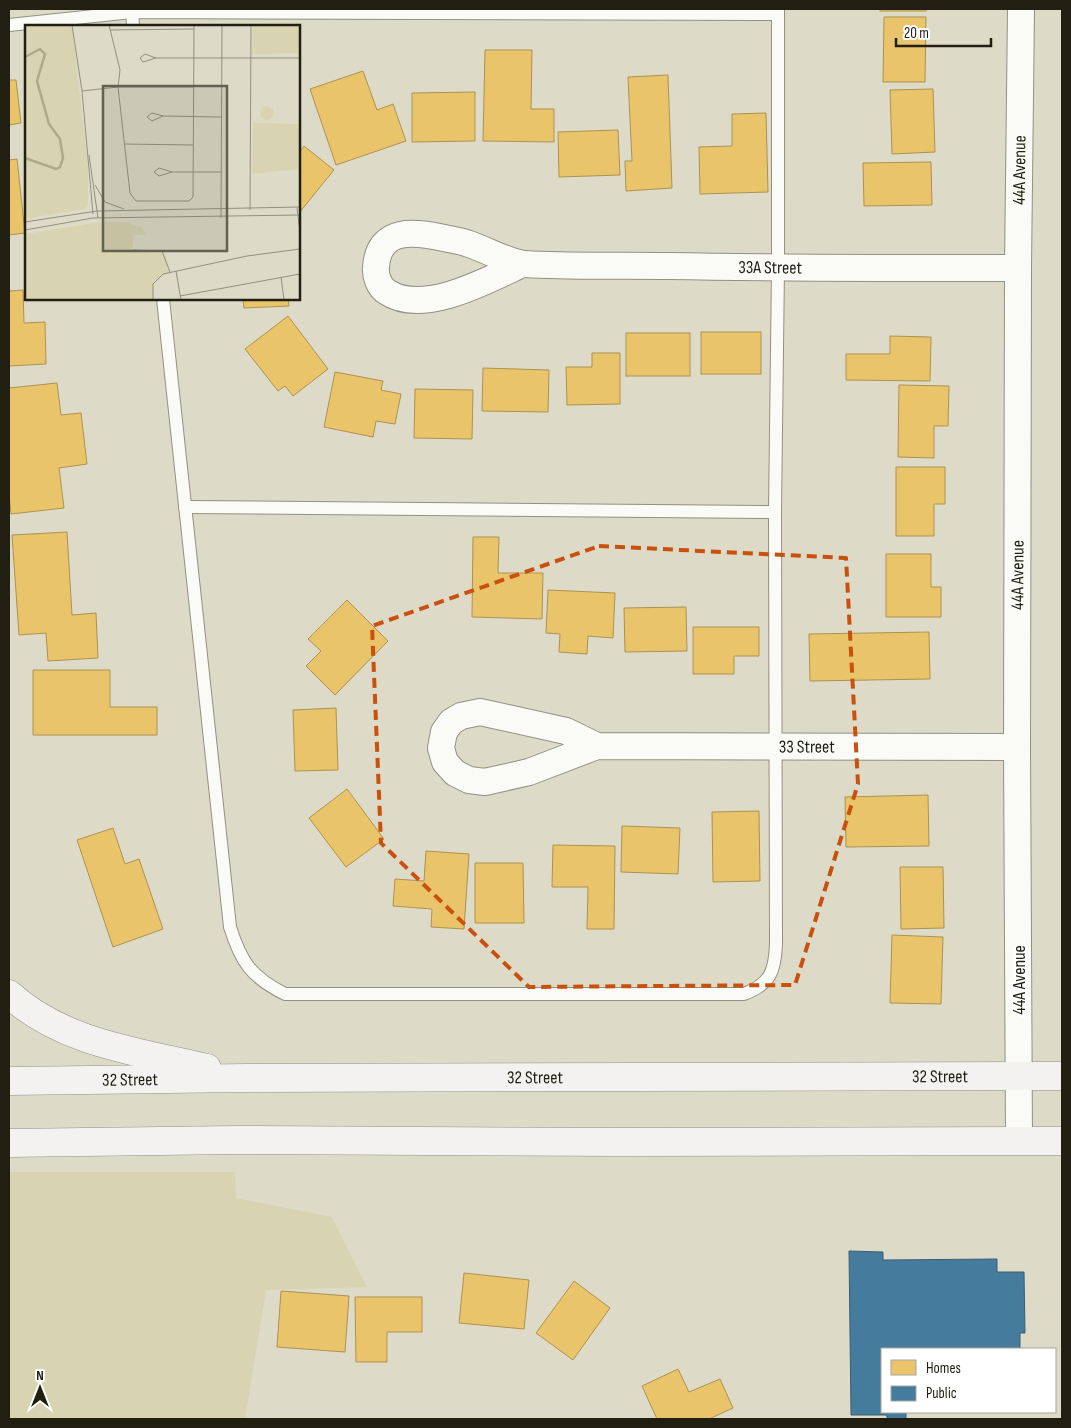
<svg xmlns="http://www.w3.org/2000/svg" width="1071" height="1428" font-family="'Sofia Sans Condensed',sans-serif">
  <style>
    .green { fill: #d8d3b0 }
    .homes { fill: #e9c46a; stroke: #ad9250 }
    .public { fill: #457b9d; stroke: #3a5f73 }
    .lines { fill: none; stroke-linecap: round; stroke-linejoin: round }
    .service-casing { stroke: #929081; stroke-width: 14 }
    .minor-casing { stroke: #929081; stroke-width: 28 }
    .secondary-casing { stroke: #929081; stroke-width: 29 }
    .service { stroke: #fafaf7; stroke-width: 12 }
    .minor { stroke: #fafaf7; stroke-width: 26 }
    .secondary { stroke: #f3f2f1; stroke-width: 28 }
    .marked { fill: none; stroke: #ca500d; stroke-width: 4; stroke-dasharray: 10 6; stroke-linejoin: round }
    .labels { text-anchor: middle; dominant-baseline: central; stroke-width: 5; stroke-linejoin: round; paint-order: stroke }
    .street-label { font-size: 18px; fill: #201f12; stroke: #fff }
    .inset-river { fill: none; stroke: #afaa84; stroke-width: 2.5 }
    .inset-road { fill: none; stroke: #91907f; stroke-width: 1 }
    .view { fill: #626152; fill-opacity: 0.15; stroke: #626152; stroke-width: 2.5 }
    .inset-edge { fill: none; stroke: #201f12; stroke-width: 2.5 }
  </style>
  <rect width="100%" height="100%" fill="#dddbc8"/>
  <polygon class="green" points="9,1172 235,1172 236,1198 332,1217 367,1287 266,1290 245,1419 9,1419"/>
  <g class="homes">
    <rect x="880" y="9" width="46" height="2"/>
    <polygon points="884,17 926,17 925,82 883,82"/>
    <polygon points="485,50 532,50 531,109 554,109 554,142 483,141"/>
    <polygon points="363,71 377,110 393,104 406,141 336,165 310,89"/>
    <polygon points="668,75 672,188 626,191 625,161 632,161 628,77"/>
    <polygon points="9,80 16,80 21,123 9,125"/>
    <polygon points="933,89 935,152 892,154 890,90"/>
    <polygon points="475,92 475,141 412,142 412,93"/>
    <polygon points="766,113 768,192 700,194 699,147 732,146 732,114"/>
    <polygon points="618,130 620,175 559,177 558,132"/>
    <polygon points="304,146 334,170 299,213 299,153"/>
    <polygon points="17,159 25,233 9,235 9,160"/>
    <polygon points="931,162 932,205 864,206 863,163"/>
    <polygon points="23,290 24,323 45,322 46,364 9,366 9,291"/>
    <polygon points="243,299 288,299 289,306 244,308"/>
    <polygon points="288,316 328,369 293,396 285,386 278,391 245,349"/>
    <rect x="701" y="332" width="60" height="42"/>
    <rect x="626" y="333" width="64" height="43"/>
    <polygon points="890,336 931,337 930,381 846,380 846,354 890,354"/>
    <polygon points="592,353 620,353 620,404 567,405 566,367 592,367"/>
    <polygon points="483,368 549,370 548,412 482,411"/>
    <polygon points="335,372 383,381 381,390 401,394 395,424 376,421 373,437 324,427"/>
    <polygon points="57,383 61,415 81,413 87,464 59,468 64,508 11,514 9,494 9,388"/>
    <polygon points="899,385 949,386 948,426 934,426 934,458 898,457"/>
    <polygon points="415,389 473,390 472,439 414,438"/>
    <polygon points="896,467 945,467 945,504 934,504 934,536 896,536"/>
    <polygon points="67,532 72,615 96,613 98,658 48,661 46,633 19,635 12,535"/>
    <polygon points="473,537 499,537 498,573 543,573 542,619 472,617"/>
    <polygon points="886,554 931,554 931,587 941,587 941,617 886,617"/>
    <polygon points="548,590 615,593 613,638 588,636 587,654 559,652 560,634 546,633"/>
    <polygon points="347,600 388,641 335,695 306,666 321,651 308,639"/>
    <polygon points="686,607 687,651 625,652 624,608"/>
    <polygon points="693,627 759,627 759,656 734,656 734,674 693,674"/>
    <polygon points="929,632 930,679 810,681 809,634"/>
    <polygon points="33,670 110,670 110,707 157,707 157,735 33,735"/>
    <polygon points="336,708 338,770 295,771 293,710"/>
    <polygon points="347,789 384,839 346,867 309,818"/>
    <polygon points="928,795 929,846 846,847 845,797"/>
    <polygon points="759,811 760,881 713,882 712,812"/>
    <polygon points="622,826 680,828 678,874 621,872"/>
    <polygon points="113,828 125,864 139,859 163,929 113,947 77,840"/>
    <polygon points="553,845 615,846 614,929 587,929 588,887 552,887"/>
    <polygon points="426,851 469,854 464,929 431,927 432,909 393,906 395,879 424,881"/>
    <polygon points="475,863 523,863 524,923 475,923"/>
    <polygon points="900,867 943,867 944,928 901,929"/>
    <polygon points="892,935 943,937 941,1004 890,1003"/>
    <polygon points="464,1273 529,1280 524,1329 459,1323"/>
    <polygon points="574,1281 610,1308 573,1360 536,1333"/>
    <polygon points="281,1291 349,1296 345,1352 277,1347"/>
    <polygon points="355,1297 422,1297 422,1332 387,1332 387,1362 356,1362"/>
    <polygon points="678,1369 689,1392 720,1379 733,1408 709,1419 657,1419 642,1386"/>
  </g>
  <polygon class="public" points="849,1251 883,1252 883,1260 997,1259 997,1272 1024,1272 1025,1333 1020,1333 1020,1349 882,1349 882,1412 913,1412 906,1412 906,1419 888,1419 886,1415 851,1415"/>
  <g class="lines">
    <g class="service-casing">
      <g id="service">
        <polyline points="132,9 133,26"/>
        <polyline points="9,25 132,12 778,14"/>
        <path d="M 163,299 L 230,927 C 241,962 251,977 285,994 L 744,994 C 770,984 775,972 776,944 L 775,512 L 778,268 L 778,9"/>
        <polyline points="185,507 775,512"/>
      </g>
    </g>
    <g class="minor-casing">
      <g id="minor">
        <path id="s1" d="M 522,264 C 488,280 423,316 387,292 C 379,287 375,276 376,267 C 379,226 416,232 444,238 C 453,240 461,241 469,244 C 485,249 509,263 525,264 C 572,267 620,265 668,266 C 785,268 901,268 1018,268"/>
        <path id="s2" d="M 597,746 L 566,731 L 480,712 L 461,716 L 451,722 L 444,732 L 441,748 L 445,762 L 455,773 L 469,780 L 485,782 L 529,772 L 597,746 L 1017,747"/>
        <path id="s3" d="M 1019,1141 L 1017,747 L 1018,268 L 1021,9"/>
      </g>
    </g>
    <g class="secondary-casing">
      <g id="secondary">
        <path d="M 9,994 C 62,1043 139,1052 207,1068"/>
        <path id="s4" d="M 9,1081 L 247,1078 L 1062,1076"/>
        <polyline points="9,1143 235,1140 622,1142 1062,1141"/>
      </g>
    </g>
    <use href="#service" class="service"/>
    <use href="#minor" class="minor"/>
    <use href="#secondary" class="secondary"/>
  </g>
  <path class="marked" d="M 599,546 L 846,558 L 858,784 L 795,985 L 529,987 L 381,843 L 372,626 Z"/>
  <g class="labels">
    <g class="street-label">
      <text stroke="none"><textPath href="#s3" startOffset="971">44A Avenue</textPath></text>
      <text stroke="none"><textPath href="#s1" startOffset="590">33A Street</textPath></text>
      <text stroke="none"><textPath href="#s3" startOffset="566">44A Avenue</textPath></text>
      <text stroke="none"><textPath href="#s2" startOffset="571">33 Street</textPath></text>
      <text transform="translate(1019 980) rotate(-90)">44A Avenue</text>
      <text stroke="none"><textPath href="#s4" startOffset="526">32 Street</textPath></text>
      <text stroke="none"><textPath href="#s4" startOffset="931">32 Street</textPath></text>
      <text stroke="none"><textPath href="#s4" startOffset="121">32 Street</textPath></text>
    </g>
  </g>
  <g transform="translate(25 25)">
    <rect width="275" height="275" fill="#dddbc8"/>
    <path d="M 0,0 L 47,0 L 63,142 L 63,178 L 59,184 L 0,194 ZM 228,0 L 275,0 L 275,28 L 227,29 ZM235 88a7 7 0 1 1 14 0a7 7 0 1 1-14 0ZM 228,98 L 275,99 L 275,160 L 273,144 L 227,149 ZM 75,197 L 105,197 L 106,199 L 116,202 L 121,210 L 109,210 L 107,225 L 140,229 L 145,247 L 129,256 L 128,275 L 0,275 L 0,209 Z" fill="#d8d3b0"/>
    <path class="inset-river" d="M 0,32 L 15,24 L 20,29 L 12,56 L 24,99 L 35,114 L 38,133 L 35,142 L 31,144 L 0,133"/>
    <path class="inset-road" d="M 47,0 L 57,66 L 68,189M 84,0 L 95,45 L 93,62 L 105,168 L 111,176 L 164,176 L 168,172 L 169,4M 85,5 L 169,4 L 169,0M 131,33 L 120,29 L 115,33 L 118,37 L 131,33 L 275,33M 57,66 L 93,62 L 168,62M 138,91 L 127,96 L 122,92 L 127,88 L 138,91 L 196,92M 99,119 L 168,120M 64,130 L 73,193M 147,147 L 134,151 L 129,147 L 134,143 L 147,147 L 196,147M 70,160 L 80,177 L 99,184M 272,183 L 275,207M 225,185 L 226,0M 196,193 L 197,0M 0,197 L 72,186 L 275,182M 0,205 L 68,193 L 275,190M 108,225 L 137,226 L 145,247M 151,246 L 156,275M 256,252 L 259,275M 155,271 L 275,249M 128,275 L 128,259 L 138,249 L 222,231 L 275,224"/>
    <path class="view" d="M 78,61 L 202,61 L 202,226 L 78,226 Z"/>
    <rect width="275" height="275" class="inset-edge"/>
  </g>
  <rect width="1071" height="1428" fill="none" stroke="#201f12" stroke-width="20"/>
  <rect x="881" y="1348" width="175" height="65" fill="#ffffff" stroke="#a6a5a0"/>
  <rect x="891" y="1360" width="25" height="15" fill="#e9c46a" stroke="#a6a5a0"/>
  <text x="926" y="1373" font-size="15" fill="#201f12">Homes</text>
  <rect x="891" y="1386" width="25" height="15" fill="#457b9d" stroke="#a6a5a0"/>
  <text x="926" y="1398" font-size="15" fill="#201f12">Public</text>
  <g transform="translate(40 1388)" stroke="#ffffff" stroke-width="4" paint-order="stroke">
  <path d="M0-4L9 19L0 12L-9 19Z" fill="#201f12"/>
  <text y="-8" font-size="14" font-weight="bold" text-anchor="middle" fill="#201f12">N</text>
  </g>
  <path d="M896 38v8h95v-8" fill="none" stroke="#201f12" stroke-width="2.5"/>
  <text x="904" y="38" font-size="15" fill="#201f12" stroke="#ffffff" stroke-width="4" paint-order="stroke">20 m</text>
</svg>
